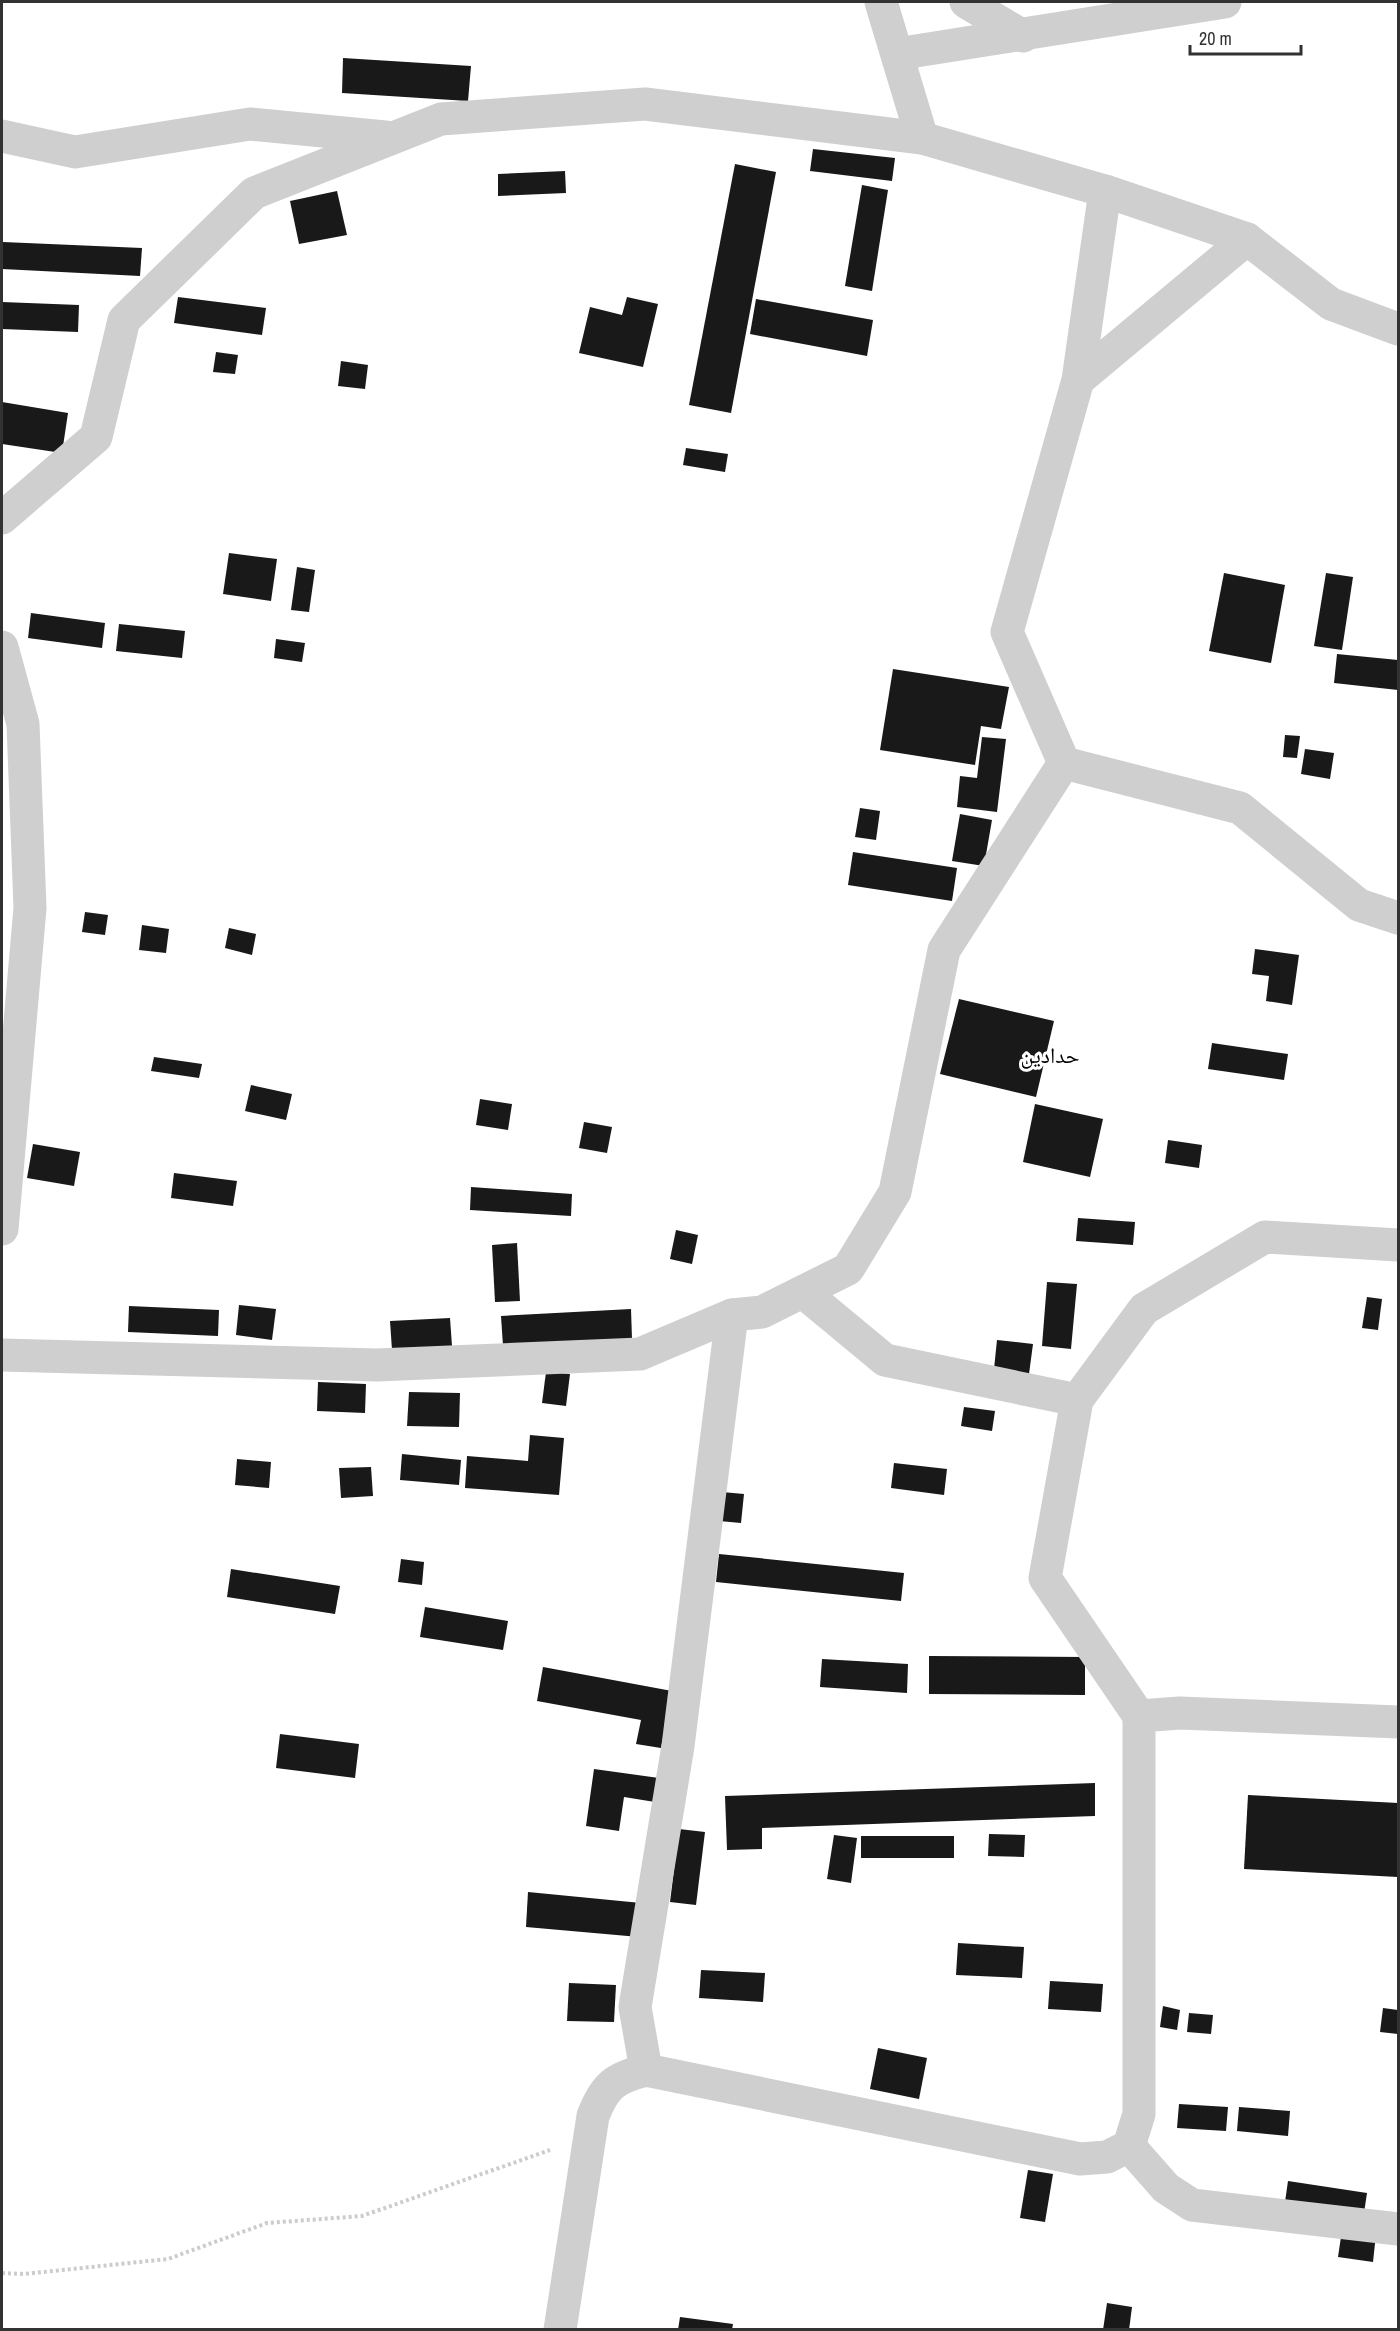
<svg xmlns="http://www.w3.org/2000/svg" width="1400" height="2331" font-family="'Archivo Narrow','Noto Naskh Arabic',sans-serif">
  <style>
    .building { fill: #191919 }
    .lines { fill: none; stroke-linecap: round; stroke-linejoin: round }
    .path { stroke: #ccc; stroke-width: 4; stroke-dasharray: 3 3; stroke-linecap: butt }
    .minor { stroke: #cfcfcf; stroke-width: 33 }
    .labels { text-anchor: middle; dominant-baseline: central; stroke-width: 6; stroke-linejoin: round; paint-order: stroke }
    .quarter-label { font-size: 22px; fill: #000; stroke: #fff }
  </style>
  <rect width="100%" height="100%" fill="#fff"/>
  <g class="building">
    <polygon points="343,58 471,66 468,101 342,93"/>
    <polygon points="813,149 895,158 892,181 810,171"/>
    <polygon points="735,164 776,172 731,413 689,405"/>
    <polygon points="565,171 566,193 498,196 498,174"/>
    <polygon points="862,185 888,190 872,291 845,286"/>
    <polygon points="337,191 347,235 299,244 290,201"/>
    <polygon points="3,242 142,248 140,276 2,269"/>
    <polygon points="178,297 266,308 262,335 174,323"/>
    <polygon points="627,297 658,304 643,367 579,353 590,307 622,315"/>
    <polygon points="756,299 873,320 867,356 750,334"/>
    <polygon points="2,302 79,305 78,332 2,329"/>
    <polygon points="216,352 238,355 235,374 213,372"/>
    <polygon points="341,361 368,365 365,389 338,386"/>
    <polygon points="2,402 68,413 62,453 2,444"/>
    <polygon points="686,448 728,454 725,472 683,465"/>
    <polygon points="229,553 277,559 271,601 223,594"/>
    <polygon points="297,567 315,570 309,612 291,610"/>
    <polygon points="1224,573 1285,585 1271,663 1209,651"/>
    <polygon points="1326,573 1353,577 1342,650 1314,646"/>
    <polygon points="31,613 105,623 102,648 28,638"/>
    <polygon points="119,624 185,631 182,658 116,651"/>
    <polygon points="276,639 305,643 302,662 274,658"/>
    <polygon points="1337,654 1398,660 1398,690 1334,683"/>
    <polygon points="893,669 1009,687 1001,729 981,726 975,765 880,750"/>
    <polygon points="1285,735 1300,736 1297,758 1283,757"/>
    <polygon points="982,737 1006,739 997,812 957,807 960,776 977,778"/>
    <polygon points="1305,749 1334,753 1330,779 1301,774"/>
    <polygon points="860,808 880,811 876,840 855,837"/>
    <polygon points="960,814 992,820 984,866 952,861"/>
    <polygon points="853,852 957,868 952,901 848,885"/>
    <polygon points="85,912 108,915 105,935 82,932"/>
    <polygon points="142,925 169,929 166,953 139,950"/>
    <polygon points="229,928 256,934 252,955 225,948"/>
    <polygon points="1255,949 1299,955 1292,1005 1266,1001 1269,976 1252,974"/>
    <polygon points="959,999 1054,1021 1036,1097 940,1074"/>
    <polygon points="1212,1043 1288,1054 1284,1080 1208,1069"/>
    <polygon points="154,1057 202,1064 199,1078 151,1071"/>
    <polygon points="251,1085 292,1094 286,1120 245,1111"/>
    <polygon points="480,1099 512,1104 508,1130 476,1125"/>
    <polygon points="1035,1104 1103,1119 1090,1177 1023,1162"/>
    <polygon points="584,1122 612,1127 607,1153 579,1148"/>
    <polygon points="1168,1140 1202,1145 1199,1168 1165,1163"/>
    <polygon points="33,1144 80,1152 74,1186 27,1178"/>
    <polygon points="174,1173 237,1181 233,1206 171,1198"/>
    <polygon points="471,1187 572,1194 571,1216 470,1210"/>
    <polygon points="1078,1218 1135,1222 1133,1245 1076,1241"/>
    <polygon points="676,1230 698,1235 692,1264 670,1259"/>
    <polygon points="517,1243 520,1301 495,1302 492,1245"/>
    <polygon points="1047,1282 1077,1284 1071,1349 1042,1346"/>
    <polygon points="1367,1297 1382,1299 1378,1330 1362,1328"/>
    <polygon points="239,1305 276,1309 272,1340 236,1335"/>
    <polygon points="129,1306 219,1310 218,1336 128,1332"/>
    <polygon points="631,1309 632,1339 503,1346 501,1316"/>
    <polygon points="450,1318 452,1346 392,1350 390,1321"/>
    <polygon points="997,1340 1033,1344 1029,1374 994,1369"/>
    <polygon points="546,1372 570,1374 566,1406 542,1403"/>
    <polygon points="318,1382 366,1384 365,1413 317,1411"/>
    <polygon points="409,1392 460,1393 459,1427 407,1426"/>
    <polygon points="964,1407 995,1411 992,1431 961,1426"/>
    <polygon points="530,1435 564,1438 559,1495 465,1488 467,1456 528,1461"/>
    <polygon points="402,1454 461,1460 459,1485 400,1480"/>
    <polygon points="237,1459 271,1462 269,1488 235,1485"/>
    <polygon points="894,1463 947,1469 944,1495 891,1488"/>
    <polygon points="371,1467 373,1496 341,1498 339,1468"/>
    <polygon points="722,1492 744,1494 741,1523 719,1521"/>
    <polygon points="719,1554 904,1573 901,1601 716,1582"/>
    <polygon points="401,1559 424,1562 422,1585 398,1582"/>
    <polygon points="231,1569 340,1586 335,1614 227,1597"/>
    <polygon points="425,1607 508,1621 503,1650 420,1637"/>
    <polygon points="929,1656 1085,1657 1085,1695 929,1694"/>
    <polygon points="822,1659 908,1664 907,1693 820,1687"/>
    <polygon points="543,1667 672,1691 661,1748 636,1744 641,1720 537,1701"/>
    <polygon points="280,1734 359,1744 355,1778 276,1768"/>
    <polygon points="594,1769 659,1778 655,1802 624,1797 619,1831 586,1826"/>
    <polygon points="1095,1783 1095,1816 762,1828 762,1849 727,1850 725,1796"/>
    <polygon points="1248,1795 1398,1803 1398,1877 1244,1869"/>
    <polygon points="679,1829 705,1832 696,1905 670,1902"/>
    <polygon points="989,1834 1025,1835 1024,1857 988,1856"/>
    <polygon points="834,1835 857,1838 851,1883 827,1879"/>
    <rect x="861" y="1836" width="93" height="22"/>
    <polygon points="528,1892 641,1903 639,1937 526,1927"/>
    <polygon points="958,1943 1024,1947 1022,1978 956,1975"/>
    <polygon points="701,1970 765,1973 763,2002 699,1998"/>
    <polygon points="1050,1981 1103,1984 1101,2012 1048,2009"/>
    <polygon points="569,1983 616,1985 614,2022 567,2021"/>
    <polygon points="1163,2006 1180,2010 1177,2030 1160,2027"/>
    <polygon points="1383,2008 1398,2010 1398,2034 1380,2032"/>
    <polygon points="1189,2013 1213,2015 1211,2034 1187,2032"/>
    <polygon points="878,2048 927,2058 919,2099 870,2089"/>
    <polygon points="1179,2104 1228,2107 1226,2131 1177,2128"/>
    <polygon points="1239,2107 1290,2111 1288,2136 1237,2131"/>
    <polygon points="1028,2170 1053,2174 1045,2222 1020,2218"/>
    <polygon points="1288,2181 1367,2193 1364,2213 1285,2202"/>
    <polygon points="1342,2230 1376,2234 1373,2262 1338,2257"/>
    <polygon points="1107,2303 1132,2307 1129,2330 1103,2330"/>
    <polygon points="680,2317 733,2324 732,2330 678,2330"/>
  </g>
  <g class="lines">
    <polyline class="path" points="2,2273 24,2274 168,2259 267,2223 362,2216 550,2150"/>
    <g class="minor">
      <polyline points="881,2 922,138"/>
      <polyline points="966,2 1023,36"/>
      <polyline points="897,54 1225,2"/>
      <polyline points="2,136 75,152 250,124 385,137"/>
      <polyline points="1078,380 1247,239"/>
      <polyline points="2,518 96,437 124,320 254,193 441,119 645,104 922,138 1105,191 1247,239 1331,304 1398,329"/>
      <polyline points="2,647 23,724 30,908 2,1229"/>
      <polyline points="1064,763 1240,808 1359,905 1398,918"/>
      <polyline points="803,1292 885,1360 1077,1400"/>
      <polyline points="2,1355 377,1365 640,1354 732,1315 762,1312 848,1269 895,1192 944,950 1064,763 1007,632 1078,380 1105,191"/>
      <polyline points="1139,1716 1180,1713 1398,1722"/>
      <polyline points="646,2070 635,2007 678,1746 732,1315"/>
      <polyline points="1129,2146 1166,2188 1192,2205 1398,2229"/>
      <path d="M 560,2330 L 593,2116 C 605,2085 615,2078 646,2070 L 1080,2159 L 1107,2157 L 1129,2146 L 1139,2114 L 1139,1716 L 1045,1578 L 1077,1400 L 1144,1309 L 1265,1237 L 1398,1245"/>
    </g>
  </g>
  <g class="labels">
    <g class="quarter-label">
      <text x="1050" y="1055">حدادين</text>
    </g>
  </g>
  <rect width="1400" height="2331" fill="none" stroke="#323232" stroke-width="6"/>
  <path d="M1190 45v9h111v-9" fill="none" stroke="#323232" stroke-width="3"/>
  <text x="1199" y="45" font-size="18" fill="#323232" stroke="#ffffff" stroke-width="4.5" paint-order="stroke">20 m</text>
</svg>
